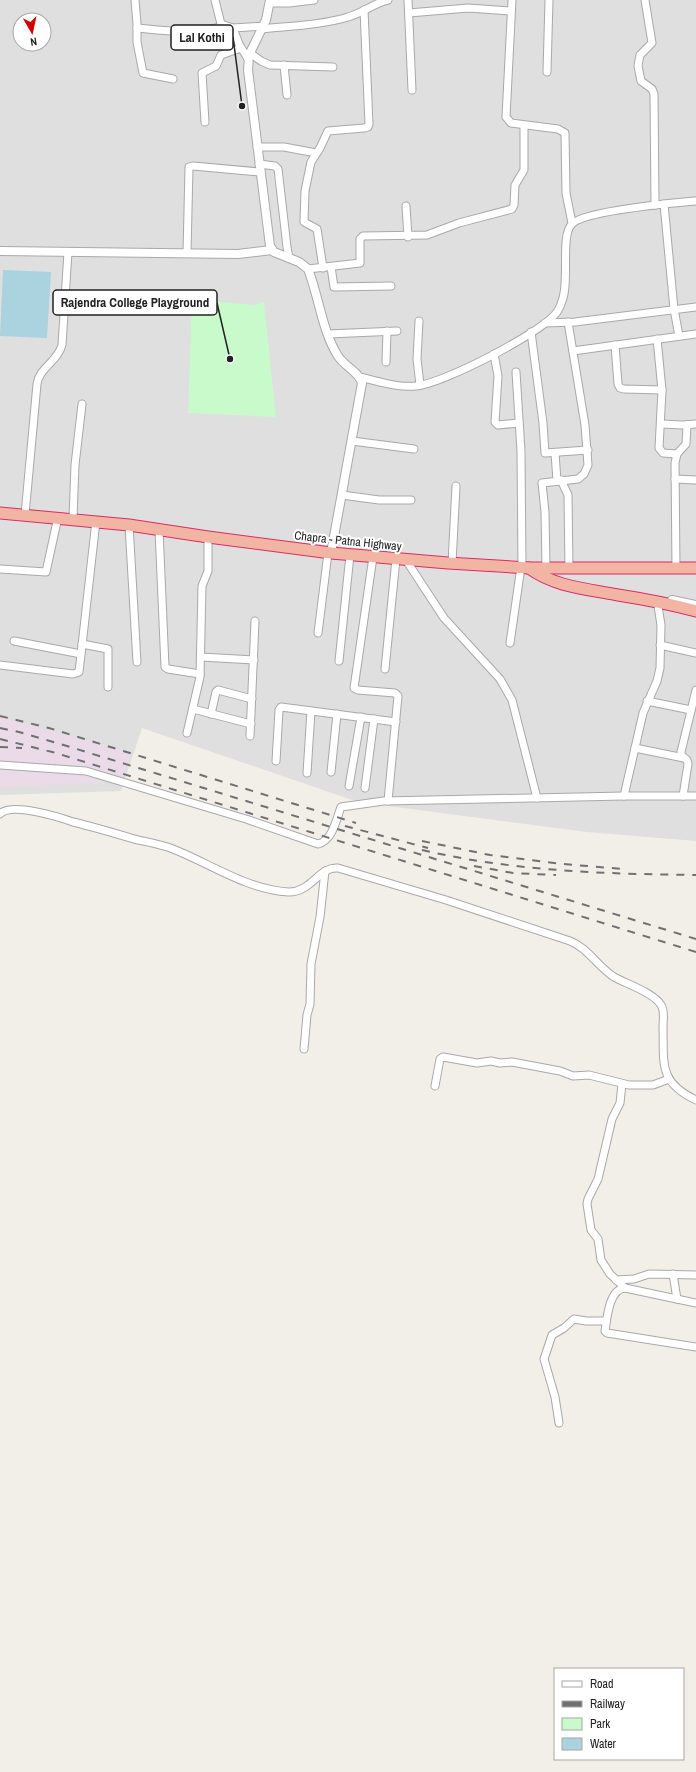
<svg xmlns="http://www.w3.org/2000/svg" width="696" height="1772" font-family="'Archivo Narrow',sans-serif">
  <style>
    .residential { fill: #e0dfdf; fill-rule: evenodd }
    .industrial { fill: #ebdbe8 }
    .park { fill: #c8facc }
    .water { fill: #aad3df }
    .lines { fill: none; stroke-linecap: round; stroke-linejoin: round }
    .minor-casing { stroke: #a9a9a9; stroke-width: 9 }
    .tertiary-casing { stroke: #a9a9a9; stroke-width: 10 }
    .trunk-casing { stroke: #dc2a67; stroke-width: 13 }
    .minor { stroke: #fff; stroke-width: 7 }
    .tertiary { stroke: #fff; stroke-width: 8 }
    .trunk { stroke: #f2b4a3; stroke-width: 11 }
    .rail { stroke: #707070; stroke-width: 2; stroke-dasharray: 8 8; stroke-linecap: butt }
    .labels { text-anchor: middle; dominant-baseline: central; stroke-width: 4; stroke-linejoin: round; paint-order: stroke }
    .street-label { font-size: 12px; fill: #222; stroke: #fff }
    .leader { fill: none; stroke: #222; stroke-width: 1.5 }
    .callout-dot { fill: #222; stroke: #fff; stroke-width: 1.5 }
    .callout { fill: #fff; stroke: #222; stroke-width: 1.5 }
    .callout-label { font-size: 13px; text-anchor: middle; font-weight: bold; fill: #222 }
  </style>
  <rect width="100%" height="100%" fill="#f2efe9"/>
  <path class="residential" d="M 0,0 L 696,0 L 696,841 L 587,832 L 358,802 L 142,728 L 121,791 L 0,795 ZM 20,20 L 44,20 L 44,44 L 20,44 Z"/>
  <polygon class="industrial" points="0,717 132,753 122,781 0,787"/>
  <polygon class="park" points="192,300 255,305 264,302 276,417 188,413"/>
  <polygon class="water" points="3,270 51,272 47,338 0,336"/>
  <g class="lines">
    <g class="minor-casing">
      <g id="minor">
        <polyline points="135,0 137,24 137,42 143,73 173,79"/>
        <polyline points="215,0 221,24 233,28 239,44 248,59"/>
        <polyline points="408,0 412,90"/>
        <polyline points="512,0 506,117 511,123 558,129 565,133 566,193 572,223"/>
        <polyline points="645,0 652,43 640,55 638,66 641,81 652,89 654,94 655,205"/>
        <polyline points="270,3 289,3 314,0"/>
        <polyline points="409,13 468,8 511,11"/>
        <path d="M 137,28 C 167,31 194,35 223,26"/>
        <polyline points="233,28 264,26"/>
        <path d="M 262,29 C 290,26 322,25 348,17 C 363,13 374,3 388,0"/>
        <polyline points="250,53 261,61 270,65 333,67"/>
        <polyline points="284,65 287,95"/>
        <polyline points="547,72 549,0"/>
        <polyline points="205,122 202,73 216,66 221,55 241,48"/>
        <polyline points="257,147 284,147 316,153"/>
        <polyline points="259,164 275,166 278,169 287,247 289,258"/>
        <polyline points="664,204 674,309 679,336"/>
        <polyline points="406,206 408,237"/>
        <polyline points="187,253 189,167 193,166 260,172"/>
        <polyline points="331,267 334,287 391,286"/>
        <polyline points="323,268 317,229 304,222 305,191 311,162 320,148 328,131 364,128 368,127 369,124 364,10"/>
        <polyline points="308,269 360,263 360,239 363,236 427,235 459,223 512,209 514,205 515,185 524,170 524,126"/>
        <polyline points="419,321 417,359 420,385"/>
        <polyline points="545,323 575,322 696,307"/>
        <polyline points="531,332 543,423 545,453 588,450"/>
        <polyline points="328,334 397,331"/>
        <polyline points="657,339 662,390 659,448 663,453 677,454"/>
        <polyline points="615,345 618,384 620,388 624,389 662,390"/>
        <polyline points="573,351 696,334"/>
        <polyline points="494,354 498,376 495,422 498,425 519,423"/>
        <polyline points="386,362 387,331"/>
        <polyline points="516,372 521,451 522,567"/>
        <path d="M 359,377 C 378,381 397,388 416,386 C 442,384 542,333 557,312 C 559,309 561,305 562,301 C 570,282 560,235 572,224 C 584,211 674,203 696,201"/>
        <polyline points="661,424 683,425 696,424"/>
        <polyline points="352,441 414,449"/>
        <polyline points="555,453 557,481"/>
        <polyline points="675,479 696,480"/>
        <polyline points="561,480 568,495 569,568"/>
        <polyline points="342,495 379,500 411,500"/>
        <path d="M 25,515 L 37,384 C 39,368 58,361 62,345 L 68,252"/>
        <polyline points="73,519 75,465 82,404"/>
        <polyline points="129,525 137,662"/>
        <polyline points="159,530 165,667 168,669 200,674"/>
        <polyline points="373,557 354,688 358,690 395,693 398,696 388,801"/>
        <polyline points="406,560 444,618 500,679 512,700 537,798"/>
        <polyline points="452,563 456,486"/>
        <polyline points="546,568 545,512 542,483 578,479 584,474 588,465 585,425 568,322"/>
        <polyline points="676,568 675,463 677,454 686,444 687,425"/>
        <polyline points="0,569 46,572 58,517"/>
        <polyline points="318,633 328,553"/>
        <polyline points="14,641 81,654"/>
        <polyline points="510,643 521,567"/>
        <polyline points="82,644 108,649 108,687"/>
        <polyline points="660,645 696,653"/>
        <polyline points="201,657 254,660"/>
        <polyline points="339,661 350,555"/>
        <polyline points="0,665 73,674 79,672 96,521"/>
        <polyline points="385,669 396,559"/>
        <polyline points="647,701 691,710"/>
        <polyline points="193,709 251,724"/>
        <polyline points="211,714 216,692 218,690 252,699"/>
        <polyline points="187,733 200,677 202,586 208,571 208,537"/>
        <polyline points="250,736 255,621"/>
        <polyline points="635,748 684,758"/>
        <polyline points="276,761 279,710 281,707 396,722"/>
        <path d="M 0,765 L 86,771 L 246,819 L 318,844 C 333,840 336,820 341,807 L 384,801 L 624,796 L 696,796"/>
        <polyline points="331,772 337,714"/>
        <polyline points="307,773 311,711"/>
        <polyline points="349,786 361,717"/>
        <polyline points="365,788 374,719"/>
        <polyline points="624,796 643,713 657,681 660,668 661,625 658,606"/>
        <polyline points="683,796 688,764 687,760 681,755 681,752 696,690"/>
        <path d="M 0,814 C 11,802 59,817 73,822 C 94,827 114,833 134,839 C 147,842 160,844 173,849 C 211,864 246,889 288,892 C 311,893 319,866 338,868 L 446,900 L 570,941 C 588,948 597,966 614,977 C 627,984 654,993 661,1005 C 665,1011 663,1020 663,1026 C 664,1063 658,1082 696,1100"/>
        <polyline points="304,1049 307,1015 310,1004 311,964 320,917 325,871"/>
        <polyline points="622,1084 620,1103 612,1119 598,1179 588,1199 587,1204 591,1230 598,1239 601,1260 610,1274 625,1288"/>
        <polyline points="435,1086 440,1059 443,1057 477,1063 491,1061 500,1063 512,1062 560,1071 573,1076 589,1075 629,1085 653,1085 669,1079"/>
        <polyline points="673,1274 677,1299"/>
        <polyline points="616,1280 634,1279 649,1274 696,1275"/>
        <path d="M 696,1303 L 625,1288 C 609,1289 607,1318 605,1331 L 607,1333 L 696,1347"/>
        <polyline points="559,1423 555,1397 544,1359 552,1335 564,1328 574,1319 586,1321 606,1321"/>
      </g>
    </g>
    <g class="tertiary-casing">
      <g id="tertiary">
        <path d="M 270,0 L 266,20 L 249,55 L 248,70 L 270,246 L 274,252 L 299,262 L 308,269 C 319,297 322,331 338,356 C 344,366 359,372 362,383 L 331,553"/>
        <polyline points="0,251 238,254 272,250"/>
        <polyline points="672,600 696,605"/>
      </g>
    </g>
    <g class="trunk-casing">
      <g id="trunk">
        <polyline points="0,513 129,525 208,537 331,553 448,563 529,568 696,568"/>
        <path d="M 529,568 C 555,587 587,589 618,595 C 644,599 670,604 696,611"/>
      </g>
    </g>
    <use href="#minor" class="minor"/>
    <use href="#tertiary" class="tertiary"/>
    <use href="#trunk" class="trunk"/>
    <g class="rail">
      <polyline points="0,716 49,728 356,823"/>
      <polyline points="0,728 19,732 57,743 696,939"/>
      <polyline points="0,739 56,753 696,952"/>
      <polyline points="0,747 22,748"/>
      <polyline points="345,826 428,848"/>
      <polyline points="422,841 490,855 563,864 623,869"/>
      <path d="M 422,850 C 512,871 604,874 696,875"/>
      <polyline points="474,866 513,873 556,875"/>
    </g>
  </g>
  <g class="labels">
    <g class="street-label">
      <text transform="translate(348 541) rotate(6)">Chapra - Patna Highway</text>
    </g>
  </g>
  <path class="leader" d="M242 106L233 37M230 359L217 303"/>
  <g class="callout-dot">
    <circle cx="242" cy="106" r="4"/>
    <circle cx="230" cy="359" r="4"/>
  </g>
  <g class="callout">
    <rect x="171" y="25" width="62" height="25" rx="4"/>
    <rect x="53" y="290" width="164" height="25" rx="4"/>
  </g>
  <g class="callout-label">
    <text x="202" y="42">Lal Kothi</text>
    <text x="135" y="307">Rajendra College Playground</text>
  </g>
  <rect x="554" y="1668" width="130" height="92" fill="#ffffff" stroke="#a7a7a7"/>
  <rect x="562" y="1681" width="20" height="6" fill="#ffffff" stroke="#a7a7a7"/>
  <text x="590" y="1688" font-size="12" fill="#222222">Road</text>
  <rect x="562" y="1701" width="20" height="6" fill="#707070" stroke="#a7a7a7"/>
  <text x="590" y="1708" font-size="12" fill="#222222">Railway</text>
  <rect x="562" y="1718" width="20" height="12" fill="#c8facc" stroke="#a7a7a7"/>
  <text x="590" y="1728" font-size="12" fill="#222222">Park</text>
  <rect x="562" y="1738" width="20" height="12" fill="#aad3df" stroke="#a7a7a7"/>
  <text x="590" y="1748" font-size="12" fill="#222222">Water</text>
  <g transform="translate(32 32) rotate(171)"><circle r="19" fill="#ffffff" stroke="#a7a7a7"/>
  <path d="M0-3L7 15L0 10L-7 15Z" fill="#d40000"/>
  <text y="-6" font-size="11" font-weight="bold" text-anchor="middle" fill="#222222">N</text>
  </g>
</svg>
